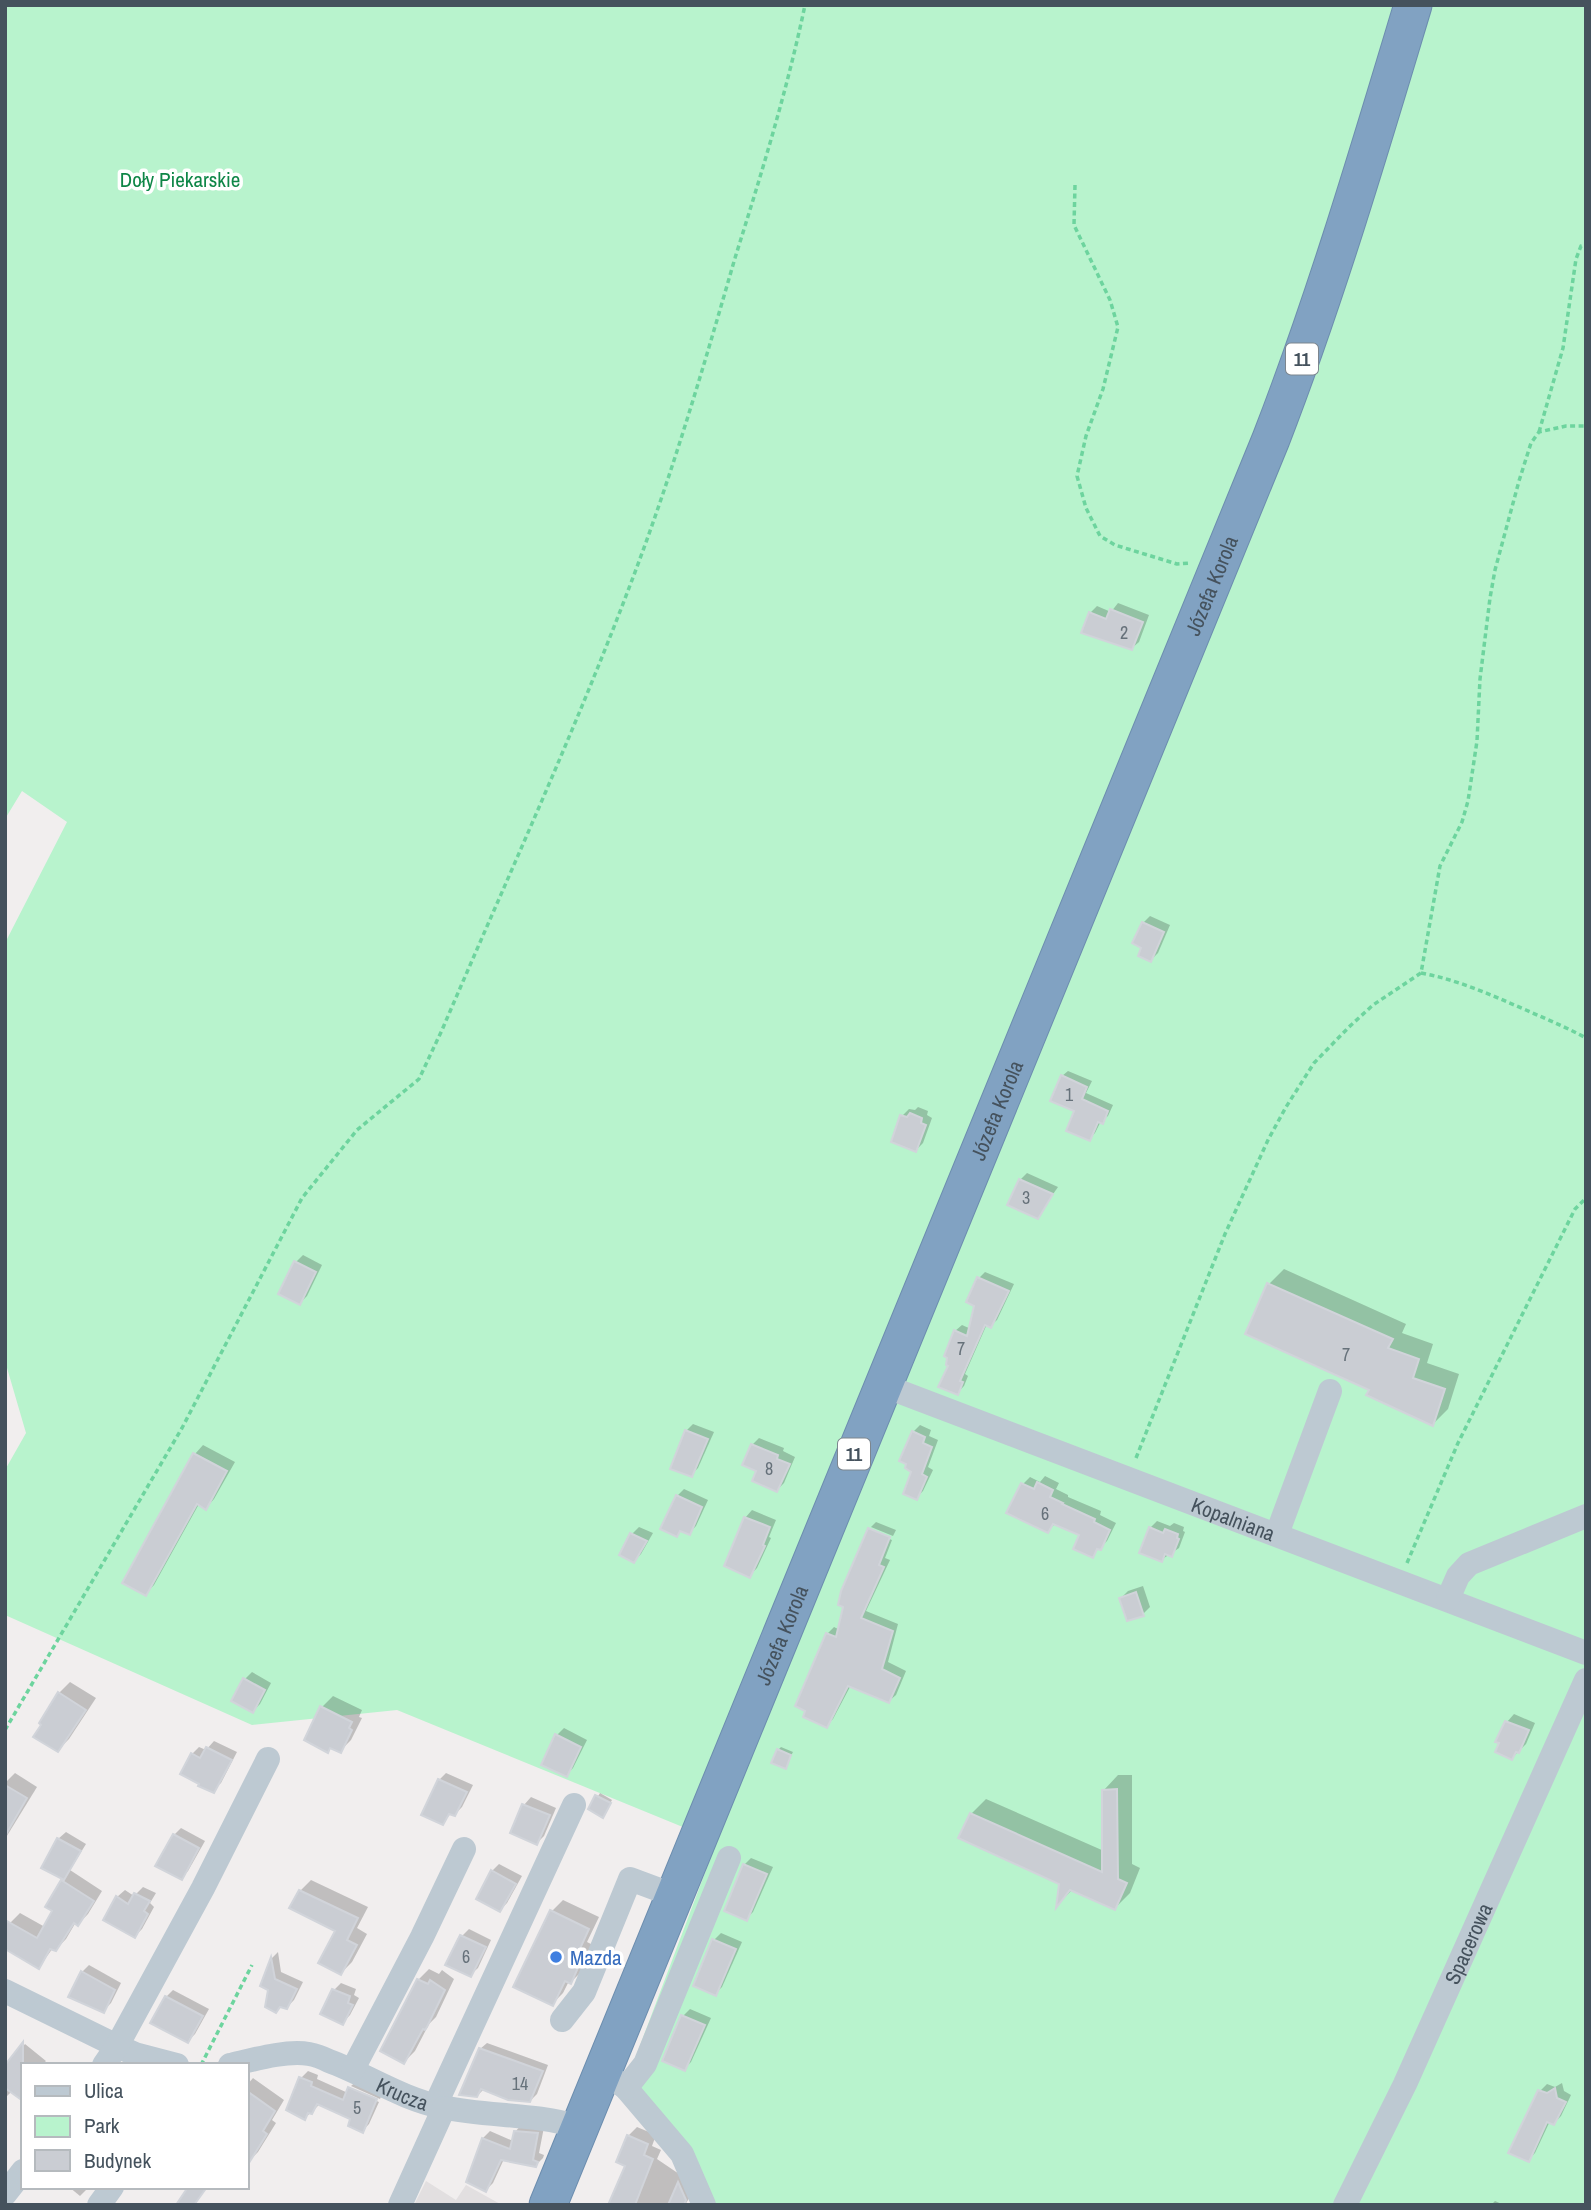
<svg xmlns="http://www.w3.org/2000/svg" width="1591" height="2210" font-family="'Archivo Narrow',sans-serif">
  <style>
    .education { fill: #e2dfe0 }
    .green { fill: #b8f3cd }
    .shadow { fill: #0003 }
    .building { fill: #cacdd3; stroke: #d1d4da; stroke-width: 2 }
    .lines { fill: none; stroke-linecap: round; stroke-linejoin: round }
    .highway-casing { stroke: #6c8dae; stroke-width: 39 }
    .path { stroke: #6dd49e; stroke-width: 3.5; stroke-dasharray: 5 3.5; stroke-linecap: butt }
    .minor { stroke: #bdc9d2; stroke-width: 24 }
    .highway { stroke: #81a2c2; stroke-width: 37 }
    .shop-dot { fill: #3f7fe0; stroke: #fff; stroke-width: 2.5 }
    .labels { text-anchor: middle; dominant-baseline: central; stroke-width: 7; stroke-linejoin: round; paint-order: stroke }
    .number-label { font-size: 18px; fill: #66717a }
    .shield { fill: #fff; stroke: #7d868e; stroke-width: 2 }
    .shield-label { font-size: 19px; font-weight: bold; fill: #45525d }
    .park-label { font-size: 21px; fill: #0e8647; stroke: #fff }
    .street-label { font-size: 21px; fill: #45525d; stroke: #fff }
    .shop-label { font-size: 21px; fill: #366cbe; stroke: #fff; text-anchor: start }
  </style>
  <rect width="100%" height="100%" fill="#f1eeee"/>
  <polygon class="education" points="426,2181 456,2200 466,2185 502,2205 414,2205"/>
  <polygon class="green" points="5,5 1586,5 1586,2205 698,2205 682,2157 624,2088 717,1841 397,1710 252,1725 5,1615 5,1470 26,1433 5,1361 5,943 67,822 22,791 5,819"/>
  <g class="shadow">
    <polygon points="1118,603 1149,615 1139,642 1132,648 1083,632 1090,613 1097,606 1111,612"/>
    <polygon points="1150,916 1170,925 1158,953 1151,960 1143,947 1143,923"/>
    <polygon points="1068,1071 1092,1081 1086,1093 1113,1105 1108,1116 1101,1121 1095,1133 1089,1139 1062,1076"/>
    <polygon points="918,1107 928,1111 927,1115 932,1118 923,1143 916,1150 902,1116 909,1109 915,1110"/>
    <polygon points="1027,1173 1058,1187 1037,1217 1020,1180"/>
    <polygon points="303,1255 322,1265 307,1296 300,1303 296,1262"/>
    <polygon points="1284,1269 1406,1324 1402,1333 1433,1344 1427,1363 1459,1374 1448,1409 1433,1424 1371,1389 1247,1333 1269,1284"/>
    <polygon points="985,1272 1014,1284 997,1320 990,1326 987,1324 965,1374 968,1376 964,1386 957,1393 949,1358 955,1331 962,1325 971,1329 979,1278"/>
    <polygon points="693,1424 714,1432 698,1468 691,1475 686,1431"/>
    <polygon points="920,1425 931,1430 929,1436 938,1440 928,1467 933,1470 923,1491 916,1498 913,1432"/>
    <polygon points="759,1438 784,1448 783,1451 795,1457 784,1483 777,1490 758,1470 752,1445"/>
    <polygon points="203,1445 235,1462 214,1499 206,1508 199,1504 154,1585 145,1594 125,1583 195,1454"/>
    <polygon points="1045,1476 1059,1483 1056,1489 1068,1495 1068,1497 1101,1511 1100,1515 1116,1523 1107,1541 1092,1555 1081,1534 1055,1524 1047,1531 1009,1512 1023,1484 1030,1477 1040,1482"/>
    <polygon points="684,1489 708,1500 696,1526 689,1533 682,1530 677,1535 677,1496"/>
    <polygon points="752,1510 776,1520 769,1537 771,1538 757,1568 750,1575 745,1518"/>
    <polygon points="1157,1521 1170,1526 1174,1523 1184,1527 1183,1531 1185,1532 1179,1548 1161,1560 1150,1528"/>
    <polygon points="876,1522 896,1530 893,1536 871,1527"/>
    <polygon points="639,1527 653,1533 641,1554 634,1561 632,1534"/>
    <polygon points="870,1528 870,1531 892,1540 885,1558 890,1560 866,1611 898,1624 888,1662 906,1671 896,1695 889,1701 851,1685 833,1719 826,1726 827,1634 834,1627 840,1630 845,1606 843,1591"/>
    <polygon points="1143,1586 1150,1607 1143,1614 1121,1598 1128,1591"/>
    <polygon points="252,1672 271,1683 260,1704 253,1711 245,1679"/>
    <polygon points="70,1682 96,1698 69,1739 58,1750 59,1693"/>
    <polygon points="333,1696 362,1710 359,1717 362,1718 351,1740 340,1751 331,1747 327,1751 322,1707"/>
    <polygon points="1514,1714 1535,1723 1526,1744 1512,1758 1498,1741 1507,1722"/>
    <polygon points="564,1728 587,1740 573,1768 566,1775 557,1735"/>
    <polygon points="214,1741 237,1752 221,1783 213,1790 192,1754 199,1747 206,1750"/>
    <polygon points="781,1747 793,1752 785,1767 778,1750"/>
    <polygon points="15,1773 37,1787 5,1839 5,1783"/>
    <polygon points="446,1773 473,1785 462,1807 455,1814 451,1813 443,1823 439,1780"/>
    <polygon points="1118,1775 1132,1775 1132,1864 1140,1868 1130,1893 1115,1908 1073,1889 1059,1903 1061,1883 971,1814 986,1799 1104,1851 1103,1791"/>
    <polygon points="600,1793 612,1800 603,1816 590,1809"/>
    <polygon points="531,1797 556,1808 544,1836 537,1843 512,1832 524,1805"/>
    <polygon points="181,1828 205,1841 188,1871 181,1878 174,1835"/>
    <polygon points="66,1832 86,1844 70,1870 102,1891 88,1914 78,1924 76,1922 66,1939 56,1949 53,1948 39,1967 10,1923 20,1913 45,1927 54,1911 65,1878 58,1839"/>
    <polygon points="751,1858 773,1867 753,1912 746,1919 744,1865"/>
    <polygon points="499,1864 522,1876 507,1903 500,1910 492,1871"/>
    <polygon points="311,1880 368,1907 357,1928 367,1934 352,1962 341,1973 337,1930 300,1891"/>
    <polygon points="143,1887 156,1893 150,1903 154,1907 142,1929 135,1936 117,1897 125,1890 134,1896"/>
    <polygon points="563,1900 599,1917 587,1942 593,1945 582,1971 571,1982 569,1981 563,1993 552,2004 552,1911"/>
    <polygon points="469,1929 491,1940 478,1968 470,1975 448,1964 462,1936"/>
    <polygon points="721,1933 742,1942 722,1987 715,1994 714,1940"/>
    <polygon points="278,1952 281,1972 303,1982 294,2000 287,2007 270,1989 262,1985 272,1958"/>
    <polygon points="89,1965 121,1983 111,2003 104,2010 82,1972"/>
    <polygon points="429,1969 439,1974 442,1970 454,1979 436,2017 429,2024 415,2051 404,2062 418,1980"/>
    <polygon points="341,1983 356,1989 354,1995 359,1998 350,2015 343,2022 334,1990"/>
    <polygon points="173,1990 209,2009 195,2034 188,2041 166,1997"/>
    <polygon points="690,2009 711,2018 691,2062 684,2069 683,2016"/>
    <polygon points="487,2043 548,2065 537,2094 530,2101 484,2089 477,2096 480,2049"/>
    <polygon points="25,2044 46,2061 42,2065 23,2065 12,2091 5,2098 5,2068"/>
    <polygon points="308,2071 318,2075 317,2079 348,2093 351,2087 351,2090 379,2102 369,2124 362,2131 352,2118 320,2104 305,2118 301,2078"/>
    <polygon points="253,2078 284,2100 272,2120 276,2123 258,2152 248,2162 247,2085"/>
    <polygon points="357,2081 383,2092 380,2099 351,2086"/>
    <polygon points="1562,2083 1564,2091 1571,2095 1561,2116 1554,2123 1550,2121 1535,2153 1528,2160 1540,2091 1547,2084 1555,2087"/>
    <polygon points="522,2124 544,2127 539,2153 544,2155 543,2158 535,2166 504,2159 493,2183 486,2190 468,2181 483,2138 490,2131 513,2141 515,2132"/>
    <polygon points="637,2127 656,2135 652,2146 661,2150 657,2159 685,2178 694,2190 685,2205 610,2205 628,2165 628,2136"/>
    <polygon points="69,2187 89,2187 80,2196"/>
    <polygon points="1495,2201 1504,2205 1491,2205"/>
  </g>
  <g class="building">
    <polygon points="1110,609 1143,622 1132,650 1081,633 1089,612 1106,619"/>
    <polygon points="1142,922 1164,932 1151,962 1138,956 1141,948 1132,943"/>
    <polygon points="1061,1075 1087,1087 1082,1099 1108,1111 1103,1124 1098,1122 1090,1141 1066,1131 1074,1111 1050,1101"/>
    <polygon points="910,1113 922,1118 921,1123 926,1125 916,1152 891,1142 900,1115 907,1117"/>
    <polygon points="1019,1179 1053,1194 1038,1219 1007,1205"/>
    <polygon points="294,1261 316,1272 300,1305 278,1294"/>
    <polygon points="977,1277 1009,1291 991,1328 985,1325 960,1381 963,1382 958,1395 938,1387 948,1366 946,1365 947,1358 944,1356 954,1330 967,1336 974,1306 966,1302"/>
    <polygon points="1267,1283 1393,1339 1388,1348 1419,1359 1413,1378 1445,1389 1433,1426 1366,1395 1369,1390 1245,1334"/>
    <polygon points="685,1430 708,1439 692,1477 670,1469"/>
    <polygon points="912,1431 925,1437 923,1443 932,1447 922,1474 927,1477 917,1500 903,1494 911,1472 905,1468 906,1464 899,1461"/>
    <polygon points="751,1444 778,1455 777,1459 790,1464 777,1492 752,1481 756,1471 742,1465"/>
    <polygon points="193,1453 227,1471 206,1510 197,1504 146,1596 122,1583"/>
    <polygon points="1037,1482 1053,1490 1050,1497 1063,1503 1062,1504 1095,1519 1094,1522 1110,1530 1101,1550 1097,1549 1093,1558 1073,1549 1079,1535 1053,1524 1048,1533 1006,1513 1021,1483 1034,1489"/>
    <polygon points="676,1495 702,1507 690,1535 680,1531 677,1537 660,1529"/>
    <polygon points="744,1517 770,1527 763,1545 765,1546 750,1578 724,1566"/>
    <polygon points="1149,1527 1163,1533 1165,1529 1178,1534 1177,1538 1179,1539 1172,1557 1165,1554 1162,1562 1139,1553"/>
    <polygon points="868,1528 890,1537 879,1565 884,1567 861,1618 893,1631 882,1669 900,1678 889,1703 848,1686 827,1728 803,1717 805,1711 795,1706 826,1633 836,1637 843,1607 838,1605 841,1591"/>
    <polygon points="630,1533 647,1541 634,1563 619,1555"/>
    <polygon points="1136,1592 1144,1616 1127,1621 1119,1598"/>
    <polygon points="243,1678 265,1690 253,1713 231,1701"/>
    <polygon points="58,1692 86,1710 58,1752 33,1737 41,1725 39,1723"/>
    <polygon points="320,1706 352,1722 349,1728 352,1730 341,1753 330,1748 328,1753 304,1740"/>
    <polygon points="1505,1721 1529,1730 1519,1753 1516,1752 1512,1760 1495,1752 1499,1743 1495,1742"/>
    <polygon points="555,1734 581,1747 567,1777 541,1765"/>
    <polygon points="206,1747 232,1760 214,1793 198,1786 199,1784 180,1774 191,1753 200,1758"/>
    <polygon points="777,1749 791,1755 786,1769 771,1763"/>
    <polygon points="438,1779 467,1792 455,1816 449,1814 443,1825 421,1815"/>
    <polygon points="5,1785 27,1798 5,1836"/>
    <polygon points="1117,1789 1118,1879 1127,1883 1115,1910 1070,1890 1056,1908 1059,1884 958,1838 970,1813 1102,1872 1102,1790"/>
    <polygon points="595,1795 611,1803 603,1818 588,1809"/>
    <polygon points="522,1804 550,1815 537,1845 510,1833"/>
    <polygon points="173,1834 199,1848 182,1880 155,1866"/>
    <polygon points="57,1838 81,1851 64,1880 41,1868"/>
    <polygon points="743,1864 767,1874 747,1921 724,1911"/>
    <polygon points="491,1870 516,1884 500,1912 476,1899"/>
    <polygon points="61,1880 94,1901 78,1926 74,1923 56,1951 50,1949 39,1969 5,1949 5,1920 37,1938 52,1911 45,1907"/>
    <polygon points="299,1890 358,1918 347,1940 357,1945 341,1975 318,1963 335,1931 289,1908"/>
    <polygon points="134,1893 150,1901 144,1911 148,1914 135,1938 103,1920 116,1896 128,1904"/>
    <polygon points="550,1910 589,1929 578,1953 583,1956 571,1984 565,1981 553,2006 513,1987"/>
    <polygon points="460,1935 486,1947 471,1977 445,1965"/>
    <polygon points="712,1939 736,1949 716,1996 693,1986"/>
    <polygon points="271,1957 275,1979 297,1989 287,2009 280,2007 276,2013 265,2007 268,1990 260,1986"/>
    <polygon points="81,1971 115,1990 104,2013 68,1997"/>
    <polygon points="417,1979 428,1984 430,1980 445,1990 427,2027 425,2030 423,2029 404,2064 380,2051"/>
    <polygon points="332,1989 350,1996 348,2003 353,2005 343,2025 320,2014"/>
    <polygon points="165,1996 203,2016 188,2043 150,2023"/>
    <polygon points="681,2015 705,2025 685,2071 662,2061"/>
    <polygon points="23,2042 23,2101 5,2088 5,2065"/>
    <polygon points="479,2048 543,2071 530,2102 508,2100 481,2089 477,2097 459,2095"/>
    <polygon points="299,2077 312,2082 311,2086 343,2100 348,2087 377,2099 363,2133 348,2126 350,2119 317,2104 312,2114 308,2113 305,2120 286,2110"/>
    <polygon points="1555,2088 1557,2098 1566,2102 1554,2125 1547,2122 1529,2162 1508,2153 1538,2090 1547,2093"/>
    <polygon points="247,2091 275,2111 263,2131 267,2134 247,2166"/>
    <polygon points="514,2131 538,2133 533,2160 538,2162 536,2167 501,2160 486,2192 466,2182 482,2138 510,2149"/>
    <polygon points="627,2135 648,2144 644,2155 653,2159 635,2205 608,2205 625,2166 616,2162"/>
    <polygon points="678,2182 686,2200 684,2205 668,2205"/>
    <polygon points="188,2187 207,2187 194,2205 176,2205"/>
  </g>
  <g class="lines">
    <g class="highway-casing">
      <g id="highway">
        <path id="s4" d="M 548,2205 L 1271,439 C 1326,297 1369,151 1413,5"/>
      </g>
    </g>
    <g class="path">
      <polyline points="1075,185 1074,225 1110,300 1118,327 1103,389 1086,436 1077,476 1086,508 1100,536 1115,545 1177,564 1190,563"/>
      <polyline points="1539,432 1563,348 1576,259 1581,246 1586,245"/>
      <path d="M 1421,973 C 1459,980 1491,995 1526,1010 C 1546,1019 1566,1027 1586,1038"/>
      <polyline points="1136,1458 1225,1234 1268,1140 1286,1107 1314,1063 1349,1027 1373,1005 1421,973 1440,866 1462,822 1468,801 1477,741 1480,679 1490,598 1495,570 1519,481 1531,443 1539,432 1566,426 1586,426"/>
      <polyline points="1407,1563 1458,1443 1575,1209 1586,1198"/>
      <path d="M 5,1730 L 182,1428 L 302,1198 L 357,1130 L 419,1079 L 442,1030 C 511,869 585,710 645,545 C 679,451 707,355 735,258 C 761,175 787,91 805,5"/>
      <polyline points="201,2065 252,1965"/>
    </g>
    <g class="minor">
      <path id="s1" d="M 882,1385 L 1586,1653"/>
      <polyline points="1277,1534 1330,1391"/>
      <polyline points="1448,1599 1458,1576 1469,1564 1586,1516"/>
      <polyline points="5,1991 117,2046 135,2054 177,2065"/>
      <polyline points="562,2020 584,1992 630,1879 673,1895"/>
      <polyline points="104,2065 117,2046 203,1888 268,1759"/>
      <path id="s2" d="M 230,2065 C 252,2060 286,2050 309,2054 C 315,2055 323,2058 329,2061 C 367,2075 402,2099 442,2107 C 488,2117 534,2113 579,2127"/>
      <polyline points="353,2069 422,1937 464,1849"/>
      <polyline points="614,2079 626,2088 682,2154 704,2205"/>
      <polyline points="626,2088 645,2064 729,1858"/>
      <polyline points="435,2106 574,1805"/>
      <polyline points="5,2194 23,2171"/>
      <polyline points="99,2205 112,2187"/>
      <polyline points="400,2205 444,2108"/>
      <path id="s3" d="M 1345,2205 L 1405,2084 L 1586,1680"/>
    </g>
    <use href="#highway" class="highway"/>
  </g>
  <circle class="shop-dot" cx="556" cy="1957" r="7"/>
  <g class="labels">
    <g class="number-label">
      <text x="1124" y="632">2</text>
      <text x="1069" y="1094">1</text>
      <text x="1026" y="1197">3</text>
      <text x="961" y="1348">7</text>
      <text x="1346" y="1354">7</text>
      <text x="769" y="1468">8</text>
      <text x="1045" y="1513">6</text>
      <text x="466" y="1956">6</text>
      <text x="520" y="2083">14</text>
      <text x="357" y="2107">5</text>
    </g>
    <g class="shield">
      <rect x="1286" y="343.5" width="32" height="31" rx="5"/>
      <rect x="838" y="1438.5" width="32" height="31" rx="5"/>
    </g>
    <g class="shield-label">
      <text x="1302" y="359">11</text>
      <text x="854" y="1454">11</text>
    </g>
    <g class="park-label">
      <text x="180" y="179">Doły Piekarskie</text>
    </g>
    <g class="street-label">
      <text stroke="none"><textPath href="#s4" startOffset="1750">Józefa Korola</textPath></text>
      <text stroke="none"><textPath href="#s4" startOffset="1183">Józefa Korola</textPath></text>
      <text stroke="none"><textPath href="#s1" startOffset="376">Kopalniana</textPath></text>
      <text stroke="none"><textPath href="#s4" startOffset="616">Józefa Korola</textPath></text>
      <text stroke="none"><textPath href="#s3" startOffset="289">Spacerowa</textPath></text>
      <text stroke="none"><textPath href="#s2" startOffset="182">Krucza</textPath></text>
    </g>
    <g class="shop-label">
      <text x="570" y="1957">Mazda</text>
    </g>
  </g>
  <rect width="1591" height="2210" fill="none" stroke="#45525d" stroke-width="14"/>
  <rect x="21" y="2063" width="228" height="126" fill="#ffffff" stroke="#b5babe" stroke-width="2"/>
  <rect x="35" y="2086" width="35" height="10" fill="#bdc9d2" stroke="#b5babe" stroke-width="2"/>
  <text x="84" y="2098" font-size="21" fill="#45525d">Ulica</text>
  <rect x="35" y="2116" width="35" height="21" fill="#b8f3cd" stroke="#b5babe" stroke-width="2"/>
  <text x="84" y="2133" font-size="21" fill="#45525d">Park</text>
  <rect x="35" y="2150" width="35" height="21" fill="#cacdd3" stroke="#b5babe" stroke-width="2"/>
  <text x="84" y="2168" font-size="21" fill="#45525d">Budynek</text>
</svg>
